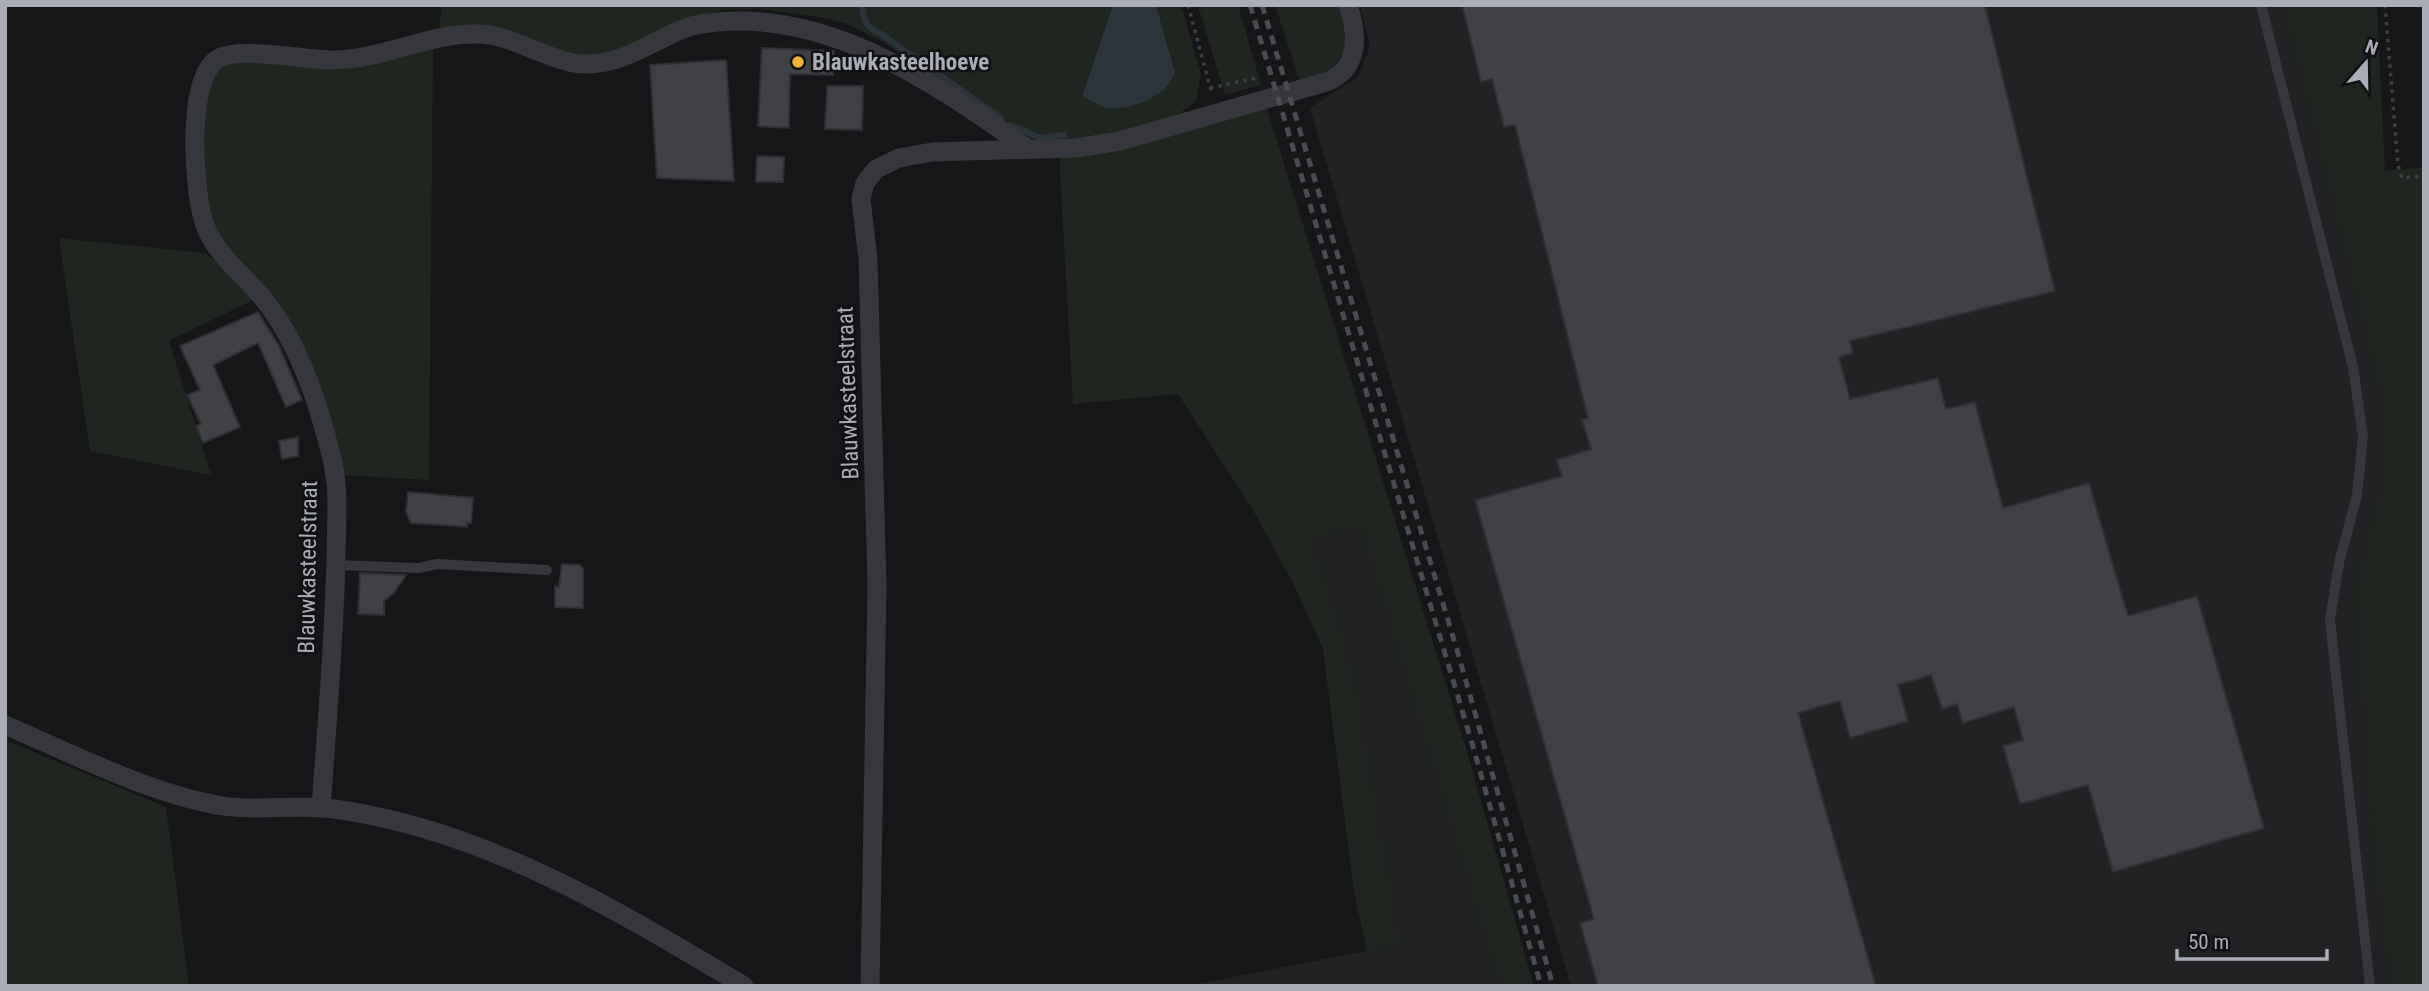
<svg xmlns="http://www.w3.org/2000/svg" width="2429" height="991" font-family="'Roboto Condensed',sans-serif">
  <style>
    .built { fill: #222225 }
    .green { fill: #1e261f }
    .water { fill: #2c353c }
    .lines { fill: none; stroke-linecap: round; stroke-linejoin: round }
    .stream { stroke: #2c353c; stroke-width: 6 }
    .building { fill: #404145; stroke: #303034; stroke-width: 2 }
    .path { stroke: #3d3f44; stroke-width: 3.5; stroke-dasharray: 3.5 5; stroke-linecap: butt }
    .lane { stroke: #37383d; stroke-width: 10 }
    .street { stroke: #37383d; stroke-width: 19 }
    .rail { stroke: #4a4c52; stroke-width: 5; stroke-dasharray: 9 7; stroke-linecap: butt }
    .poi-dot { fill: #f2b134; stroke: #111113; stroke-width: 2.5 }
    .labels { text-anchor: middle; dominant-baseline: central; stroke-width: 5; stroke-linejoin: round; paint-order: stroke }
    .poi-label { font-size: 23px; font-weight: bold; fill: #a8adb8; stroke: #111113; text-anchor: start }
    .street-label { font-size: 23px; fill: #a8adb8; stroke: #111113 }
  </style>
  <rect width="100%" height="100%" fill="#161618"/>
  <g class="built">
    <polygon points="1360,5 2283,5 2381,397 2385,449 2378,501 2354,586 2373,861 2391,986 1571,986 1310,108 1358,77 1370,46"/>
    <polygon points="1361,528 1500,986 1187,986 1401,944 1353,670 1312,537"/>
  </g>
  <g class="green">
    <path d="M 442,5 L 1113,5 L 1082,96 C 1097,98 1118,107 1133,105 C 1150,102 1170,88 1175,71 L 1156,5 L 1181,5 L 1201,74 L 1196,100 C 1168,132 1059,154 1020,139 L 885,43 L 845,23 L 824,18 L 763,9 L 725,10 L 701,15 L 594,59 L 439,31 Z"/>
    <polygon points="1198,5 1238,5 1261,85 1225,95"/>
    <path d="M 1275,5 L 1344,5 L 1351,41 C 1335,69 1331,72 1300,82 Z"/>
    <polygon points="2283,5 2377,5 2385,171 2424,167 2424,986 2391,986 2373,861 2354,586 2378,501 2385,449 2381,397"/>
    <polygon points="433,45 429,480 340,475 302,345 214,231 203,192 206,83 224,60"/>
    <polygon points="1266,106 1468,755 1534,986 1500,986 1361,528 1312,537 1353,670 1401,944 1367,951 1354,893 1323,649 1294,585 1254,512 1178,394 1073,404 1059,154"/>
    <polygon points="59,238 205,253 222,266 255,299 169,341 211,475 90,451"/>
    <polygon points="5,740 166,807 189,986 5,986"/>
  </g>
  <path class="water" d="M 1113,5 L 1156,5 L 1175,72 C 1168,96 1133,110 1108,108 C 1100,107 1090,100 1082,96 Z"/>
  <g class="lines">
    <g class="stream">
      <path d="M 862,5 C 864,21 866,28 881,34 L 1001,118"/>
      <polyline points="1010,125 1041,138 1064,135"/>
    </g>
  </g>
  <g class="building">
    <polygon points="1462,5 1985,5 2055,291 1850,341 1853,353 1839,357 1850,399 1938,378 1946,409 1975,402 2003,508 2089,483 2128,616 2197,596 2264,828 2113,872 2088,785 2020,804 2003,746 2023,740 2014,707 1963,723 1957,704 1942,709 1931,675 1898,685 1908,721 1863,734 1850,738 1840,701 1798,713 1876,986 1598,986 1580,923 1594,919 1475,500 1562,476 1556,460 1591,449 1582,420 1588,418 1515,125 1504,127 1492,79 1481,82"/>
    <polygon points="762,48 834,51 833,75 790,74 789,128 758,126"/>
    <polygon points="726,60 734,181 657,178 650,65"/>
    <polygon points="827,86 863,86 862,130 825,129"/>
    <polygon points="757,156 784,157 783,182 756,182"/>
    <polygon points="258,312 279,346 302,400 286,407 258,343 213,365 240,427 203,443 196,426 201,424 187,395 200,390 180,346"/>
    <polygon points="298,437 298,456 282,459 279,441"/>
    <polygon points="408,492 473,498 471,523 467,523 467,527 411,523 406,512"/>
    <polygon points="562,564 580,565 583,569 583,608 555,607 555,586 559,587"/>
    <polygon points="360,573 406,575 394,593 384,601 384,615 358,614"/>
  </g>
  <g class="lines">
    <g class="path">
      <polyline points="1188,5 1212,94"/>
      <polyline points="2385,5 2398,165 2402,178 2424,176"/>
      <polyline points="1210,88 1260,77"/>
    </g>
    <g class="lane">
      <polyline points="2261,5 2353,367 2363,437 2357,495 2339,563 2330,620 2370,986"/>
      <polyline points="336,565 419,568 437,564 547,570"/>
    </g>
    <g class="street">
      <path d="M 5,725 C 73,754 150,794 223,806 C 257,811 290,805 324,808 C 357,811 390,819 422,828 C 536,861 643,925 744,986"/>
      <path d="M 321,808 C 327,725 334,642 336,558 C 336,525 340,491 332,459 C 320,408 300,348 269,306 C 249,279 219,259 206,228 C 193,196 186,82 216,60 C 236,45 305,60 332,60 C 383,60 431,32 479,34 C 512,35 541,57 574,63 C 619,70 651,40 691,26 C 817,0 932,81 1028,149"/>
      <path d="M 870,986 L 877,586 L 868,259 L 861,199 L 865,183 L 876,169 L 899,158 L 932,152 L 1076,148 L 1120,141 L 1326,82 C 1360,69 1358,34 1348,5"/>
    </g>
    <g class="rail">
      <polyline points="1250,5 1474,750 1541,986"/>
      <polyline points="1262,5 1457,650 1553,986"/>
    </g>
  </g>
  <circle class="poi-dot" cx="798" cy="62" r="7"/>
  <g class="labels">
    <g class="poi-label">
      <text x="812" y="62">Blauwkasteelhoeve</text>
    </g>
    <g class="street-label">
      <text transform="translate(848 393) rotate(-92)">Blauwkasteelstraat</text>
      <text transform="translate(308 567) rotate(-89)">Blauwkasteelstraat</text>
    </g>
  </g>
  <rect width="2429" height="991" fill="none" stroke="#a8adb8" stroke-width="14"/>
  <g transform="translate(2366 63) rotate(20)" stroke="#111113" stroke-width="5" paint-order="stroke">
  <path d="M0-5L12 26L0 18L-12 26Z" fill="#a8adb8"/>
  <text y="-10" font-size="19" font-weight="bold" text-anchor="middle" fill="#a8adb8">N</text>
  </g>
  <path d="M2177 949v10h150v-10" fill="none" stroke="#a8adb8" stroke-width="3.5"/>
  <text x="2188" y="949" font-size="21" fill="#a8adb8" stroke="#111113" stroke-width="5" paint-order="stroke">50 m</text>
</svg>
